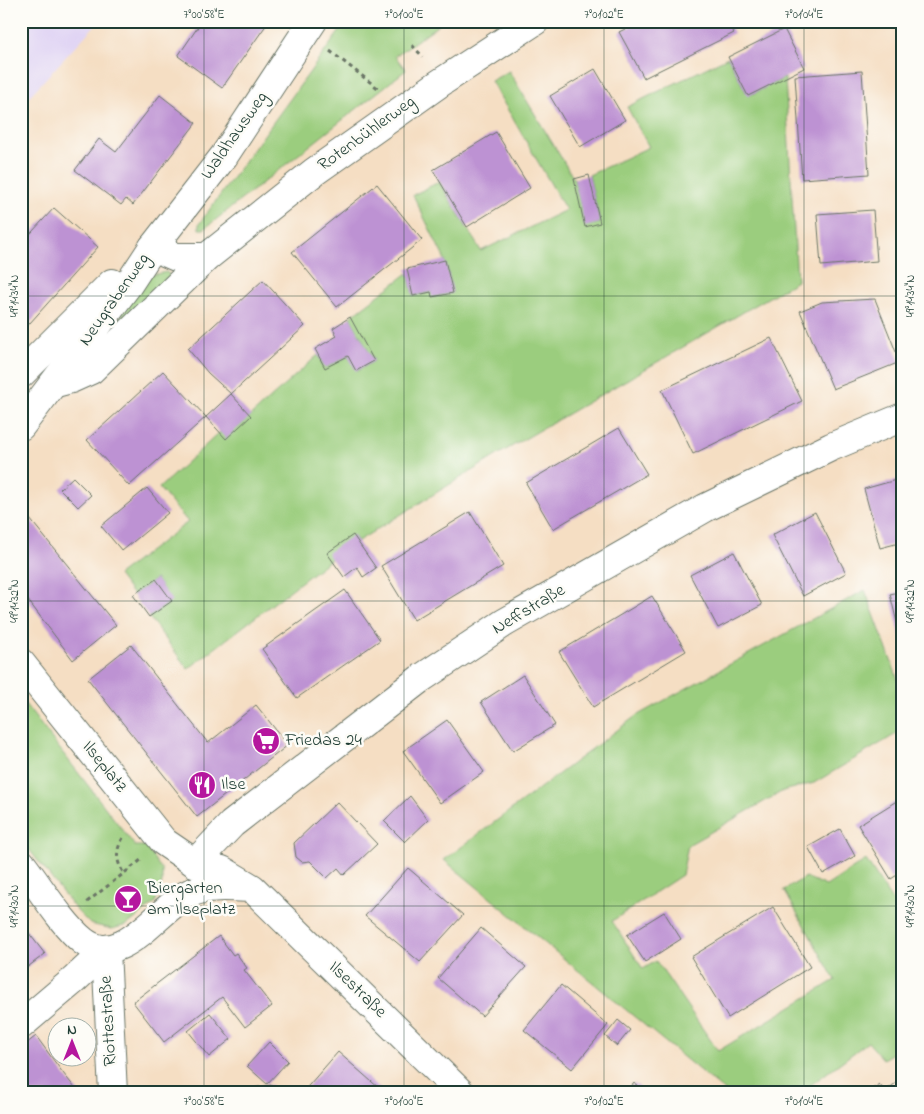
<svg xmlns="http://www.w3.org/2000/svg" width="924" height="1114" font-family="'Indie Flower',sans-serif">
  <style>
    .built { fill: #e0d4f4 }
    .green { fill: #9bcd7e; stroke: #5d8559 }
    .building { fill: #bd92d3 }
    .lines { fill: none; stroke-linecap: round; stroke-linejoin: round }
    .minor-casing { stroke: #6a7566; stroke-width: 30 }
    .secondary-casing { stroke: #6a7566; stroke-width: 30 }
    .path { stroke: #6a7566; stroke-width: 3; stroke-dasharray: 4 4; stroke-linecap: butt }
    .minor { stroke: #fff; stroke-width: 28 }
    .secondary { stroke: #fff; stroke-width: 28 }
    .ticks { fill: none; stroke: #1f3d34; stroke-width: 1; stroke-opacity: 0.45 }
    .labels { text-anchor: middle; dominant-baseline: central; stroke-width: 5; stroke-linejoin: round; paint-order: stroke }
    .street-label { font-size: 18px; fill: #1f3d34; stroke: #fdfcf7 }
    .poi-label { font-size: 18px; fill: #1f3d34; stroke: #fdfcf7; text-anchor: start }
    .neatline { fill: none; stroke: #1f3d34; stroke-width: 2 }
    .ticks-label { font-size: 12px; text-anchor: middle; fill: #1f3d34 }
  </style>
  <rect width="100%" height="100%" fill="#fdfcf7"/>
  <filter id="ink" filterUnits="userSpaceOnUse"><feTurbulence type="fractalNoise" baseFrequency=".02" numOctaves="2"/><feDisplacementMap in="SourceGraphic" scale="10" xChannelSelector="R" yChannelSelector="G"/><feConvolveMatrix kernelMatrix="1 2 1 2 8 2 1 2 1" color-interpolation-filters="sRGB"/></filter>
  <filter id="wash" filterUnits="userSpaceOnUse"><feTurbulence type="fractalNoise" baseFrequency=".0096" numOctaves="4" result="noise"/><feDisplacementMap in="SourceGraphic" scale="20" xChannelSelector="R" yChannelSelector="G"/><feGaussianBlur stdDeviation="1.12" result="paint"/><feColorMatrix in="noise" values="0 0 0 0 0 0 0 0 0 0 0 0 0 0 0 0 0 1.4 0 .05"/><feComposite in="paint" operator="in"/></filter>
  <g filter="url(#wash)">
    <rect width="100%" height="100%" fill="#f5dec3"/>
    <polygon class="built" points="21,21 99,21 21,105"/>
    <g class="green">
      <polygon points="347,21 444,21 395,56 406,70 204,229 199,229 199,224"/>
      <polygon points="728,57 748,96 785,78 797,281 504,451 358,541 353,536 331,559 188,669 149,617 171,601 156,579 133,595 118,575 188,522 159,488 220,432 226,438 318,355 325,368 348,356 357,371 374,361 350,317 408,273 413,296 431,292 433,297 452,292 445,260 413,195 439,182 481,251 566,210 491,81 509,71 574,179 586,226 600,223 589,175 649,147 627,107"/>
      <polygon points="167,272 171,277 94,353 150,275"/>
      <polygon points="865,590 903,693 903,730 814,783 783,791 688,845 682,875 612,921 643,969 656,961 718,1051 835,980 784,890 806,877 826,886 866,860 893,902 903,896 903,1047 883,1059 868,1042 800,1093 727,1093 444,860 636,716"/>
      <polygon points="21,699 135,846 145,846 162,870 162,883 155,903 127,925 112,929 90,924 76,910 21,839"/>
    </g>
    <g id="blocks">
      <g class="building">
        <polygon points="202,21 269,21 222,88 178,56"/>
        <polygon points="641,21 728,21 734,33 644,78 619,32"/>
        <polygon points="784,29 804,68 748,96 728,57"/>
        <polygon points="595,69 625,120 580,147 550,96"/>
        <polygon points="862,71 869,174 802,179 795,76"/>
        <polygon points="160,95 196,123 133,205 126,199 121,205 75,170 99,139 116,152"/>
        <polygon points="496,132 530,188 467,227 433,170"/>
        <polygon points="589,175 600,223 585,227 574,179"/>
        <polygon points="377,184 422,240 337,307 292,252"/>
        <polygon points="54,208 98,247 21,333 21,244"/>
        <polygon points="873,210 877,261 821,266 817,214"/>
        <polygon points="445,260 453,293 432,297 431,292 413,296 407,269"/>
        <polygon points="263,280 305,326 231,394 208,373 188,349"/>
        <polygon points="875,299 900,362 833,389 800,311 822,302"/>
        <polygon points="350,317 374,361 356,371 348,356 325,368 315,349 337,336 333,328"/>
        <polygon points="771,338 802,401 693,454 662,390"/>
        <polygon points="163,371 206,417 231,394 251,416 226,439 206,417 129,486 87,440"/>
        <polygon points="619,428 647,474 553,529 526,483"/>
        <polygon points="73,477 91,495 78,507 60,489"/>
        <polygon points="903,478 903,542 880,548 864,489"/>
        <polygon points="147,488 168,513 122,551 101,526"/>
        <polygon points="21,508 116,625 73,660 21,591"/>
        <polygon points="470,512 503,566 414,620 381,566"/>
        <polygon points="815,512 846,573 803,596 772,535"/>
        <polygon points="353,535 376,568 363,577 357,567 344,577 327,553"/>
        <polygon points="734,552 762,605 718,628 690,575"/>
        <polygon points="156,579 172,601 149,617 133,595"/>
        <polygon points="345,590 380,640 297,698 262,649"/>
        <polygon points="903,591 903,643 902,643 890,594"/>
        <polygon points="652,596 686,651 593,707 559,652"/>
        <polygon points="131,645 208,743 256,705 288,745 197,817 88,679"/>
        <polygon points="523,675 555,725 513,751 481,702"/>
        <polygon points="447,720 484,772 440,803 403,751"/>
        <polygon points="410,796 428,820 405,842 384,821"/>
        <polygon points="903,797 903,871 891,879 858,825"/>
        <polygon points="337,802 377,844 344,875 338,868 327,878 310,861 302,862 296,857 294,843"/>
        <polygon points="840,829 855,856 823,874 808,847"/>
        <polygon points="408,868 463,915 420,962 365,916"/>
        <polygon points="773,907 810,967 728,1018 691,957"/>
        <polygon points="664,912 681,939 645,962 627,935"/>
        <polygon points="21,923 45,954 21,972"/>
        <polygon points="481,928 526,967 482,1016 438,978"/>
        <polygon points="219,936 233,955 236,953 247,968 244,970 272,1006 245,1027 222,997 164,1042 133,1002"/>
        <polygon points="561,985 608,1025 572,1069 524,1030"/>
        <polygon points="210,1013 231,1039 209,1057 188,1031"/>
        <polygon points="618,1020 630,1030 617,1046 605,1036"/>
        <polygon points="36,1036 63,1073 79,1093 21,1093 21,1048"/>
        <polygon points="269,1042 288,1061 267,1084 247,1066"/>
        <polygon points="338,1052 380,1089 384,1093 302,1093"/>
        <polygon points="903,1078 903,1093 867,1093 879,1084 885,1091"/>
        <polygon points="634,1083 647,1093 626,1093"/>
        <polygon points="272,1085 272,1093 253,1093 252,1088"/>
        <polygon points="228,1090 228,1093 188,1093 188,1091"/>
      </g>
    </g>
  </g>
  <g filter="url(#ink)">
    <use href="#blocks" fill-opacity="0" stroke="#6a7566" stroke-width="1"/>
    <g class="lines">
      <g class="minor-casing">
        <g id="minor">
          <polyline points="153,247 176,257 207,257"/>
          <polyline points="56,383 71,379 91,370 207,257 314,172 440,83 535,21"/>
          <polyline points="195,863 232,824 420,679 504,623 705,508 831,447 903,417"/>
          <polyline points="106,950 113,1093"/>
          <polyline points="21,1025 74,980 106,950"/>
        </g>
      </g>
      <g class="secondary-casing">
        <g id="secondary">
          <polyline points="21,374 112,283"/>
          <polyline points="21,426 128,285 153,247 224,156 313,21"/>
          <polyline points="21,663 164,842 195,863 222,870 252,888 461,1093"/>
          <path d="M 21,863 C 39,886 62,924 83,941 C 121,971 159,907 190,893 C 209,885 231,887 251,888"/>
        </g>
      </g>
      <g class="path">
        <polyline points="412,45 423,57"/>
        <polyline points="330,51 379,89"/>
        <path d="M 123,838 C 115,851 116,861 124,874"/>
        <polyline points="87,902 141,860"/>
      </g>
      <use href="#minor" class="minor"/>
      <use href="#secondary" class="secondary"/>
    </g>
  </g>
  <path class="ticks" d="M 204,21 L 204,1093M 404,21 L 404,1093M 604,21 L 604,1093M 804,21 L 804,1093M 21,296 L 903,296M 21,601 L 903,601M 21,906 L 903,906"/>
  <defs>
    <g id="supermarket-disc" transform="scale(1.4375)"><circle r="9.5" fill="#b5179e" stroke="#fdfcf7"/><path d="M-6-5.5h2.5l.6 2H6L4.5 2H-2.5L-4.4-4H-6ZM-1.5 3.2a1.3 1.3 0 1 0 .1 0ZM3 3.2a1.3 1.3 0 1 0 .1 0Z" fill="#fff"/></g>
    <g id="restaurant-disc" transform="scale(1.4375)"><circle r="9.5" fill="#b5179e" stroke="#fdfcf7"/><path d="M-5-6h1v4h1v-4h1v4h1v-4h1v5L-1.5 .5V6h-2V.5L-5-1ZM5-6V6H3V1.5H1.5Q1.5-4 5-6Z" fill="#fff"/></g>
    <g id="bar-disc" transform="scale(1.4375)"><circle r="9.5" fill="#b5179e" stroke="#fdfcf7"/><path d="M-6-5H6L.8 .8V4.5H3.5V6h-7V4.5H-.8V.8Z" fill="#fff"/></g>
  </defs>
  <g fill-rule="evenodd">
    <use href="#supermarket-disc" x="266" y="741"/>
    <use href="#restaurant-disc" x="202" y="785"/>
    <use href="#bar-disc" x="128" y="899"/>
  </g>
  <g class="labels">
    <g class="street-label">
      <text transform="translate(367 134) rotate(-36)">Rotenbühlerweg</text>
      <text transform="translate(235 136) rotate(-55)">Waldhausweg</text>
      <text transform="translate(115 300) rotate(-55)">Neugrabenweg</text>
      <text transform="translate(529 610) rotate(-31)">Neffstraße</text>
      <text transform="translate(104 767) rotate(51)">Ilseplatz</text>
      <text transform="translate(357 990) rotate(44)">Ilsestraße</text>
      <text transform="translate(109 1021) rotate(-93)">Riottestraße</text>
    </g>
    <g class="poi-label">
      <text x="285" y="741">Friedas 24</text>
      <text x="221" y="785">Ilse</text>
      <text x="147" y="889">Biergarten<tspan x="147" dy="21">am Ilseplatz</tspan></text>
    </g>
  </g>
  <rect width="924" height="1114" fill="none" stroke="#fdfcf7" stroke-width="55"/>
  <g transform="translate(72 1042)"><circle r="24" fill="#fdfcf7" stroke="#a4b0a9"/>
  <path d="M0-4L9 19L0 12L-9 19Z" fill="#b5179e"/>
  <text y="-8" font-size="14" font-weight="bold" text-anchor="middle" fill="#1f3d34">N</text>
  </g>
  <rect x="28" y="28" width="868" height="1058" class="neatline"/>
  <g class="ticks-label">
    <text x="204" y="18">7°00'58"E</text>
    <text x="404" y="18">7°01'00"E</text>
    <text x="604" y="18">7°01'02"E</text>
    <text x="804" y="18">7°01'04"E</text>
    <text transform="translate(14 296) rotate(-90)" y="4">49°14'34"N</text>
    <text transform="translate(910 296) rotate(-90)" y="4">49°14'34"N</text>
    <text transform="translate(14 601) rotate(-90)" y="4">49°14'32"N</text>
    <text transform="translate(910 601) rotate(-90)" y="4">49°14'32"N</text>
    <text transform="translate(14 906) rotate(-90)" y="4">49°14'30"N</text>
    <text transform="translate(910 906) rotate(-90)" y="4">49°14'30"N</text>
    <text x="204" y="1105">7°00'58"E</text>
    <text x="404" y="1105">7°01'00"E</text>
    <text x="604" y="1105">7°01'02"E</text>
    <text x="804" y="1105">7°01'04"E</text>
  </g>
</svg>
